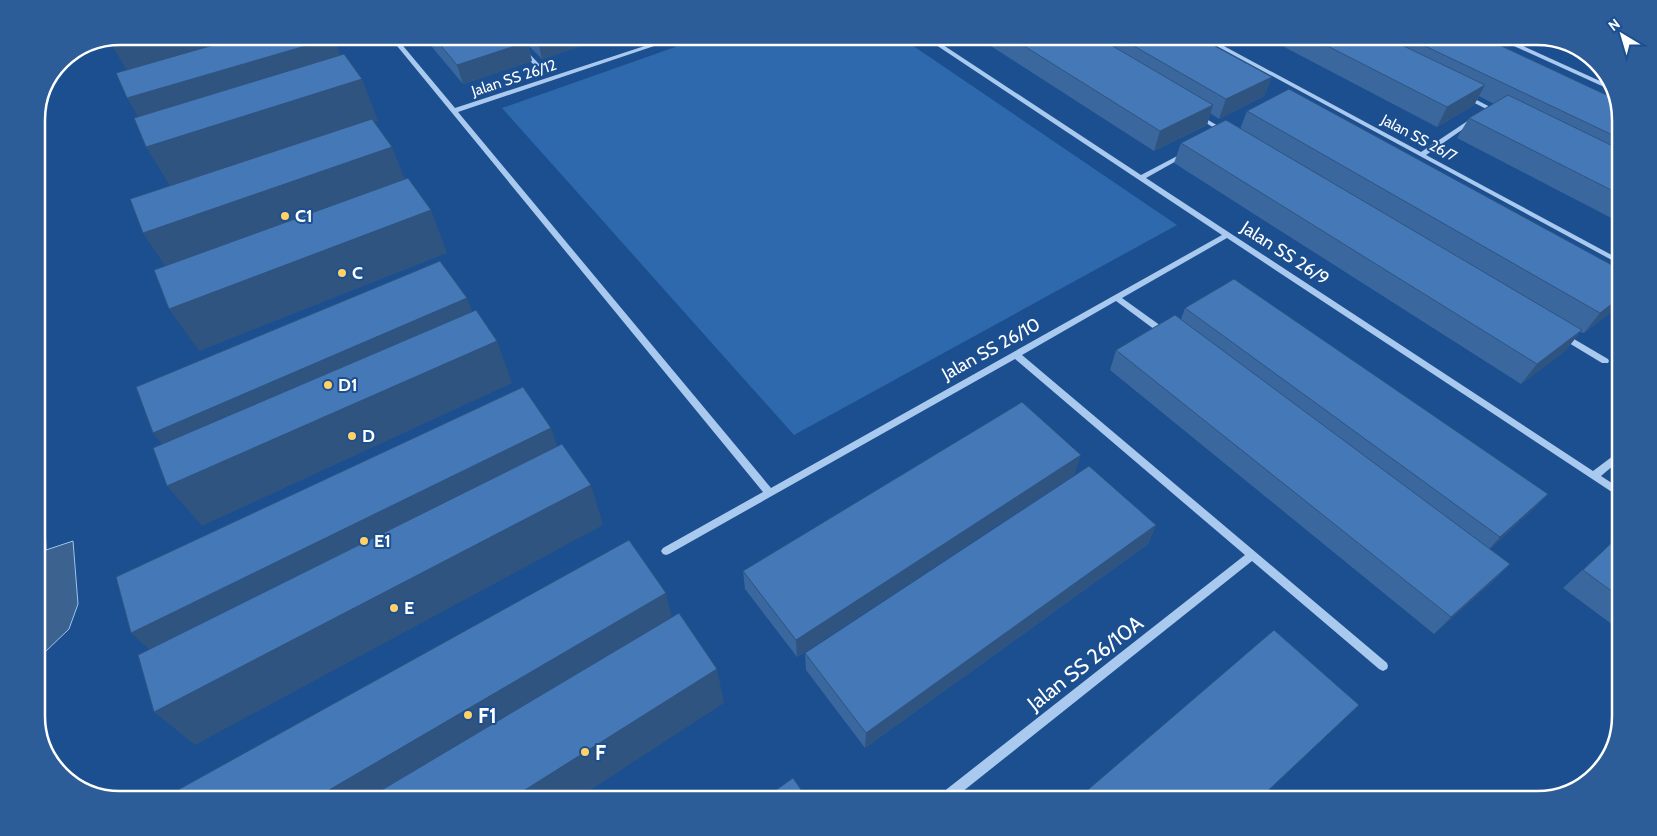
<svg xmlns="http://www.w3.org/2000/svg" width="1657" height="836" font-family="Cabin,sans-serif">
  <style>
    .green { fill: #2e69ad }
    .water { fill: #3c6290; stroke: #9cc4f0 }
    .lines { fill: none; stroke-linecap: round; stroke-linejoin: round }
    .minor { fill: #a9c9ee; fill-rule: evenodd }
    .wall { fill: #3a679d }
    .shaded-wall { fill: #305480 }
    .building { fill: #4478b7; stroke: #305480 }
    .poi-dot { fill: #ffd166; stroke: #1b4f8f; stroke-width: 2 }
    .labels { text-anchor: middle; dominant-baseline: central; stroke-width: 4; stroke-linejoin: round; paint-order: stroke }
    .far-street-label { font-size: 15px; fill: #fff; stroke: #1b4f8f }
    .poi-label { font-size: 18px; font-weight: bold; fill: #fff; stroke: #1b4f8f; text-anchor: start }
    .street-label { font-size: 18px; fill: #fff; stroke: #1b4f8f }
    .near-street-label { font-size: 21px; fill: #fff; stroke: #1b4f8f }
    .near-poi-label { font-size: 21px; font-weight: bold; fill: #fff; stroke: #1b4f8f; text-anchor: start }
    .rim { fill: none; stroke: #fff; stroke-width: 2.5 }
  </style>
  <rect width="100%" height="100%" fill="#1b4f8f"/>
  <polygon class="green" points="903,39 1177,225 794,435 502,108 695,40"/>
  <polygon class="water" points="36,281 46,550 73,541 78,604 69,629 44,653 46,749 36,722"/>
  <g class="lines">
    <g class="minor">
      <polygon points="1492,36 1501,36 1611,86 1613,91"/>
      <polygon points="1202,38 1209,38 1421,152 1472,118 1476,118 1476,120 1426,155 1621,260 1621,265"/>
      <polygon points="927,39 934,39 1141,175 1183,153 1187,153 1187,155 1146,178 1593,471 1621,450 1621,459 1601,476 1621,489 1621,498 1227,238 1122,298 1168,331 1169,333 1168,335 1162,335 1116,301 1022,355 1387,663 1388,666 1387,669 1383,671 1379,669 1252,561 952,800 936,800 938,796 1245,555 1015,359 669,554 666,555 663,554 661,551 663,548 763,492 393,41 399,41 455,108 663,40 672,40 458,112 771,488 1222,235"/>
      <polygon points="511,41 517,41 539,64 539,66 535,66"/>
      <polygon points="1465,94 1500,112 1501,113 1498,115 1496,114 1463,97 1462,96"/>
      <polygon points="1198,114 1225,130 1226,131 1223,133 1221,132 1196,117 1195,116"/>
      <polygon points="1562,332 1608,359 1609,361 1608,363 1602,363 1559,337 1558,335 1559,333"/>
    </g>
  </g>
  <g class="wall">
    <polygon points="1480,36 1621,114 1621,223 1457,138 1469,118 1494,104 1479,96 1474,105 1437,127 1265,37"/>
    <polygon points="1200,38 1272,77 1264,96 1219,119 1210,113 1207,125 1154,151 980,39"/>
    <polygon points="599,40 542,59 528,45 532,61 463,84 427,41"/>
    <polygon points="1247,111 1621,270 1621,304 1584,333 1580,332 1566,350 1521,384 1174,163 1181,143 1240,129"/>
    <polygon points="1185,308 1548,494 1530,512 1490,549 1510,564 1492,582 1434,634 1110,370 1116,350 1181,319"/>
    <polygon points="1075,474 797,657 745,589 743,571"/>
    <polygon points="1156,525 1148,544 865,748 806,670 805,653"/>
    <polygon points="1621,534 1621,631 1563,588"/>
  </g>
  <g class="shaded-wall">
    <polygon points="599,40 542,59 538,41"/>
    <polygon points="335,41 350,79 152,140 127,98 319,42"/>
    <polygon points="110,42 260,42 132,79"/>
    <polygon points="527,42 532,61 463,84 457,65"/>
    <polygon points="1272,77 1264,96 1219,119 1226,99"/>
    <polygon points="362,79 378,121 172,189 146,147"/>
    <polygon points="1485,85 1474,105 1437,127 1447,107"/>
    <polygon points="1213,105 1207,125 1154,151 1160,131"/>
    <polygon points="392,147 409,190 172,276 143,233"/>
    <polygon points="431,210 447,253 199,351 169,309"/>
    <polygon points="1621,297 1621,304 1584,333 1600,313"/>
    <polygon points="467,298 483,340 187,474 153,433"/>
    <polygon points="1582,330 1566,350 1521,384 1537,364"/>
    <polygon points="497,341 512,383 202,526 167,486"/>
    <polygon points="551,428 565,469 171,669 131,633"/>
    <polygon points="1081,455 1075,474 797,657 796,640"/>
    <polygon points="591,485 603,525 195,745 154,712"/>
    <polygon points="1548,494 1530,512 1483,556 1500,537"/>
    <polygon points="1156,525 1148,544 865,748 866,733"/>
    <polygon points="1510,564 1492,582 1434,634 1451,617"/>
    <polygon points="666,593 675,630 394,800 312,800"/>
    <polygon points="717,669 724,703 575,800 509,800"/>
    <polygon points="1359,705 1343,720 1259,800 1258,800"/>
  </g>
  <g class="building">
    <polygon points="1480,36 1615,99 1621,114 1621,139 1406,37"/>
    <polygon points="1310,37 1385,37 1485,85 1447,107"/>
    <polygon points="1099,38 1213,105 1160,131 1013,39"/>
    <polygon points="1120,38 1200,38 1272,77 1226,99"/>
    <polygon points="437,41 526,41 527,42 457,65"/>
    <polygon points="224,42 319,42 127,98 116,73"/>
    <polygon points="344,54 362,79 146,147 134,118"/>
    <polygon points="1289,89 1621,270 1621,297 1600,313 1247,111"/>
    <polygon points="1508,95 1621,150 1621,195 1469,118"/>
    <polygon points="372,119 392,147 143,233 130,199"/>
    <polygon points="1226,120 1582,330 1537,364 1181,143"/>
    <polygon points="408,178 431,210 169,309 154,270"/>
    <polygon points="440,261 467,298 153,433 136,387"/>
    <polygon points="1234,279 1548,494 1500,537 1185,308"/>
    <polygon points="476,310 497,341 167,486 153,448"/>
    <polygon points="1175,315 1510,564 1451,617 1116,350"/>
    <polygon points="523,387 551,428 131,633 116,577"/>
    <polygon points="1022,402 1081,455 796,640 743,571"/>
    <polygon points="562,444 591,485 154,712 138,655"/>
    <polygon points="1089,466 1156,525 866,733 805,653"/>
    <polygon points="1621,534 1621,598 1583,570"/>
    <polygon points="629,540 666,593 312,800 179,800 176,791"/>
    <polygon points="679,613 717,669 509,800 365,800"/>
    <polygon points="1274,630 1359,705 1258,800 1076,800"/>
    <polygon points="793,778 808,800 762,800"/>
  </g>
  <g class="poi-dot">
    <circle cx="285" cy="216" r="5"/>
    <circle cx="342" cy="273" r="5"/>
    <circle cx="328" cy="385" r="5"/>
    <circle cx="352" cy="436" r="5"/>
    <circle cx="364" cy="541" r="5"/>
    <circle cx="394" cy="608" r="5"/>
    <circle cx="468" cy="715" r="5"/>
    <circle cx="585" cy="752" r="5"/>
  </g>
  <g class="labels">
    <g class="far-street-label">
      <text transform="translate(514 78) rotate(-18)">Jalan SS 26/12</text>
      <text transform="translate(1419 138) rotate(28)">Jalan SS 26/7</text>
    </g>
    <g class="poi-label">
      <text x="295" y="216">C1</text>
      <text x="352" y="273">C</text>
      <text x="338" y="385">D1</text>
      <text x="362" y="436">D</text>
      <text x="374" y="541">E1</text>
      <text x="404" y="608">E</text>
    </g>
    <g class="street-label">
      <text transform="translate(1285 253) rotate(33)">Jalan SS 26/9</text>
      <text transform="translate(991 349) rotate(-29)">Jalan SS 26/10</text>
    </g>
    <g class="near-street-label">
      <text transform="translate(1085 663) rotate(-38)">Jalan SS 26/10A</text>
    </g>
    <g class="near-poi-label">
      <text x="478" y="715">F1</text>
      <text x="595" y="752">F</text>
    </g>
  </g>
  <path d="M0 0H1657V836H0ZM120 45H1537A75 75 0 0 1 1612 120V716A75 75 0 0 1 1537 791H120A75 75 0 0 1 45 716V120A75 75 0 0 1 120 45Z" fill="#2d5d98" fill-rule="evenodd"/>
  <path class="rim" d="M120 45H1537A75 75 0 0 1 1612 120V716A75 75 0 0 1 1537 791H120A75 75 0 0 1 45 716V120A75 75 0 0 1 120 45Z"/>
  <g transform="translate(1622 35) rotate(322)" stroke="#1b4f8f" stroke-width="4" paint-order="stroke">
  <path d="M0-4L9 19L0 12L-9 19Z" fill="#ffffff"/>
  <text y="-8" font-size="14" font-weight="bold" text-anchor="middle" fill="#ffffff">N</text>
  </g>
</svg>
